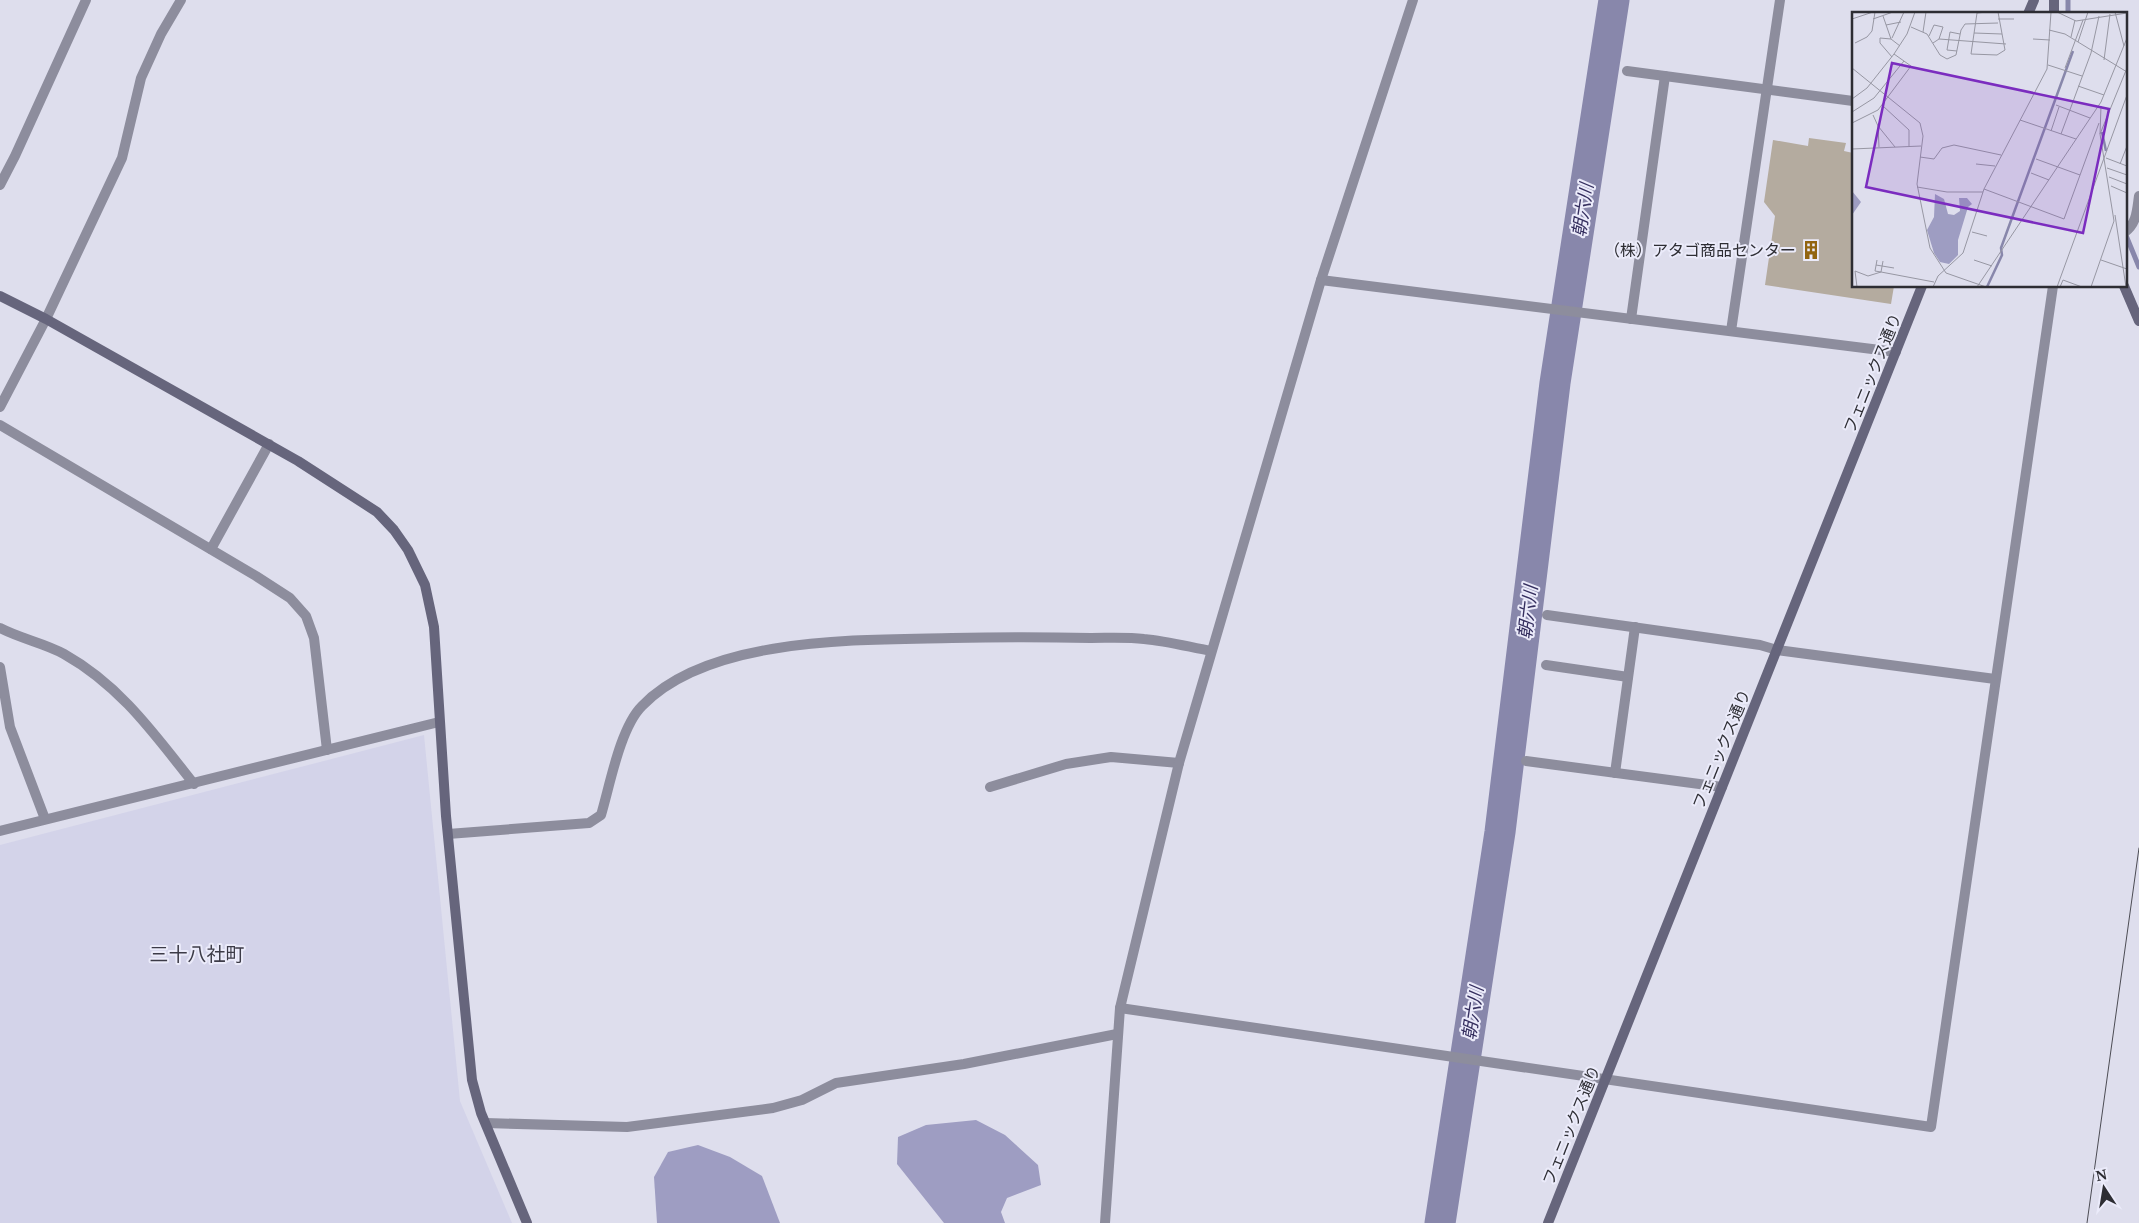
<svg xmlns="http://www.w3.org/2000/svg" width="2139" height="1223" font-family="'Noto Serif','Noto Sans JP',serif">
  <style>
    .built { fill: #d3d3e9 }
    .forest { fill: #9e9dc2 }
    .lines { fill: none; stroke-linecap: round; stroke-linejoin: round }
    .stream { stroke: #8887ab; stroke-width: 5 }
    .river { stroke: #8887ab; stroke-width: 31 }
    .building { fill: #b4ab9f }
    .street { stroke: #8d8d9d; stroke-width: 10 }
    .secondary { stroke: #66657c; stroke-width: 10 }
    .tram { stroke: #4c4c54; stroke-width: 1 }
    .labels { text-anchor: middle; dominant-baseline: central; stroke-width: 4; stroke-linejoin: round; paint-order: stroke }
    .poi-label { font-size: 16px; fill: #2d2d33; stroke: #ebebfa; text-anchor: end }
    .street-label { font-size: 16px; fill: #2d2d33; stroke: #ebebfa }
    .water-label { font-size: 18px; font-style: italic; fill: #352f5f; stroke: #ebebfa }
    .quarter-label { font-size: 19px; fill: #3c3b47; stroke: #ebebfa }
    .inset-river { fill: none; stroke: #8887ab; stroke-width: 2.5 }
    .inset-road { fill: none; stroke: #9797a3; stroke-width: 1 }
    .view { fill: #7b2cbf; fill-opacity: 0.15; stroke: #7b2cbf; stroke-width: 2.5 }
    .inset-edge { fill: none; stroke: #2d2d33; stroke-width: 2.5 }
  </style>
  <rect width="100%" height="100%" fill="#dedeed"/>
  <polygon class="built" points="424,735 460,1101 512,1223 0,1223 0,845"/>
  <g class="forest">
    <polygon points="976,1120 1005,1135 1038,1165 1041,1185 1007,1198 1001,1212 1005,1223 944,1223 897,1164 898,1137 926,1125"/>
    <polygon points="698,1145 730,1157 762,1176 780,1223 657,1223 654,1177 668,1152"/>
  </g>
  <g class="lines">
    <g class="stream">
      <polyline points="2068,0 2068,14"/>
      <polyline points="2125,233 2139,267"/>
    </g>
    <polyline class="river" points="1440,1223 1500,832 1555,383 1614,0"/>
  </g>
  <polygon class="building" points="1809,138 1846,143 1844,151 1853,153 1853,286 1894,286 1891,304 1765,285 1775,216 1764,202 1773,140 1808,146"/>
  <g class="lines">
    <g class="street">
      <polyline points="1627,71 1853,101"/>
      <polyline points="0,185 15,156 86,0"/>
      <path d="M 2125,232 C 2137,223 2137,210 2139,196"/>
      <polyline points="1321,280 1896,352"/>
      <polyline points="1631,319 1665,76"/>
      <polyline points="1731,331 1780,0"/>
      <polyline points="0,407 46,319 122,158 141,78 161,34 181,0"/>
      <polyline points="0,425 256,576 290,598 306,616 314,638 327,750"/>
      <polyline points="211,549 269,444"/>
      <polyline points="1547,615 1760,645 1777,650 1995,679"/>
      <path d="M 0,628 C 21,639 44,643 64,654 C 121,686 155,735 194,784"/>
      <polyline points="1546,665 1628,677"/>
      <polyline points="0,667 10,727 45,819"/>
      <polyline points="1526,761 1722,787"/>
      <polyline points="1615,773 1635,627"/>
      <polyline points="990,787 1066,764 1111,757 1179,763"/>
      <polyline points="0,831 439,722"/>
      <path d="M 448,834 L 589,823 L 601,815 C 610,785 620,728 642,706 C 709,636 861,640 952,638 C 998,637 1045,637 1091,638 C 1109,638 1127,637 1144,639 C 1167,641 1189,647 1211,651"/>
      <polyline points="1120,1008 1931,1127 2053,286"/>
      <polyline points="486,1123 627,1127 773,1108 802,1100 836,1083 964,1064 1117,1034"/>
      <polyline points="1105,1223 1120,1008 1179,763 1321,280 1413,0"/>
    </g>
    <g class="secondary">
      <polyline points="2054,0 2054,14"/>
      <polyline points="2028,14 2034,0"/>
      <polyline points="2124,286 2139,321"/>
      <polyline points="0,296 46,319 298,461 377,512 394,530 408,550 425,585 434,627 446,816 472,1080 481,1113 527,1223"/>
      <polyline points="1548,1223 1922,286"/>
    </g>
    <polyline class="tram" points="2087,1223 2139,848"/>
  </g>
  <defs>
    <g id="building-bare" transform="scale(1.5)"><path d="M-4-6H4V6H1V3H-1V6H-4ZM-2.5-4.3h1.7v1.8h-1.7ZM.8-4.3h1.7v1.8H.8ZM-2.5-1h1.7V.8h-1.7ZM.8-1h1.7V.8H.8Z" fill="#926510" stroke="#ebebfa" stroke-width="2.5" paint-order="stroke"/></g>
  </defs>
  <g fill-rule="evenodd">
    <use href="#building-bare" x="1811" y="250"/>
  </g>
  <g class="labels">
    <g class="poi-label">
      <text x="1796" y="250">（株）アタゴ商品センター</text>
    </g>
    <g class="street-label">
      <text transform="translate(1872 373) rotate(-68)">フェニックス通り</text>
      <text transform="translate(1721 749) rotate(-68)">フェニックス通り</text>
      <text transform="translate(1571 1125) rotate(-68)">フェニックス通り</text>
    </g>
    <g class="water-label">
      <text transform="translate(1582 210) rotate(-81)">朝六川</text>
      <text transform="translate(1527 612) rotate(-83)">朝六川</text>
      <text transform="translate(1472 1013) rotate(-81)">朝六川</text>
    </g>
    <g class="quarter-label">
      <text x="197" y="954">三十八社町</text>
    </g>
  </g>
  <g transform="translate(1852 12)">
    <rect width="275" height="275" fill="#dedeed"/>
    <path d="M 0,179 L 9,190 L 0,203 ZM 83,182 L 92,187 L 96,202 L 102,203 L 108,199 L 107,186 L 115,186 L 120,192 L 116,195 L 106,228 L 106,243 L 97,252 L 88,250 L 82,241 L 75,218 L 82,205 Z" fill="#9e9dc2"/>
    <path class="inset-river" d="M 250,120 L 254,139M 135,275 L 150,243 L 149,236 L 221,39"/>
    <path class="inset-road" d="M 135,0 L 125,1 L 119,42 L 145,43 L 153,38 L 146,0M 205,0 L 224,9 L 275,1M 263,0 L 272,34M 31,4 L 39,27 L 48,34M 0,7 L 21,0M 21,7 L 41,0M 146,7 L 162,7M 34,13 L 49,10M 59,15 L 75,22 L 88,43 L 95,47 L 104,43 L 109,18 L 113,12 L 146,11M 197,18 L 213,22 L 275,60M 71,20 L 74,0M 122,21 L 150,22M 77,24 L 82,13 L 91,15 L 87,27 L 81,31M 219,25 L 223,8M 40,26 L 52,0M 39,27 L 28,26 L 28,31 L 40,45M 87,27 L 154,32M 181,27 L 198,28M 226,30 L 236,0M 3,31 L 15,25 L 20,19 L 23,0M 105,39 L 95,38 L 98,20 L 108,22M 252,48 L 258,2M 196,53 L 230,64M 0,56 L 68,111 L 71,124 L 65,172 L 78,236 L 94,261 L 134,275M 213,56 L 231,8M 226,74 L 252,83M 0,87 L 15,76 L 42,42 L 55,22 L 63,0M 204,93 L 238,106M 31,94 L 57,118 L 57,134M 0,100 L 22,86 L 52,49M 21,103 L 26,114 L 27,135M 168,108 L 224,127M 0,111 L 26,98 L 59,54 L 42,42M 26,114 L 43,135M 199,119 L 207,95M 209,122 L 239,41 L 247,4M 248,122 L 275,56M 0,137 L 69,134M 68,145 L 82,147 L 90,136 L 102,133 L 149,143M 254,146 L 275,154M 184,147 L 228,163M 124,152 L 143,154M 268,152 L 275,134M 255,156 L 275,163M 179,161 L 197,168M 257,165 L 275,172M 259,174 L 275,181M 65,175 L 95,180 L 131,180M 132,177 L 212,207 L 247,111M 263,203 L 274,275M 120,220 L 135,224M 25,248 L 23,259 L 29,260 L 31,249M 122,248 L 140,254M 249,248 L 275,257M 24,253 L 42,256M 5,275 L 3,259 L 16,264 L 29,260 L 82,270M 81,275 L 86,264 L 111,241 L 132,177 L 195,57 L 199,0M 125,275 L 249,90 L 275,26M 205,275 L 275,83M 208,275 L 211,268 L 230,275M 239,275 L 262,209 L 248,122 L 249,94"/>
    <path class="view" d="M 40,51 L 257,97 L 231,221 L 14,175 Z"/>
    <rect width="275" height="275" class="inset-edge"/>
  </g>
  <g transform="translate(2104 1188) rotate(348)" stroke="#ebebfa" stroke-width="4" paint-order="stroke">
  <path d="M0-4L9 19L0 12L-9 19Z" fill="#2d2d33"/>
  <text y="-8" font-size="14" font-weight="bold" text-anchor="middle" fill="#2d2d33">N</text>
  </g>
</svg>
